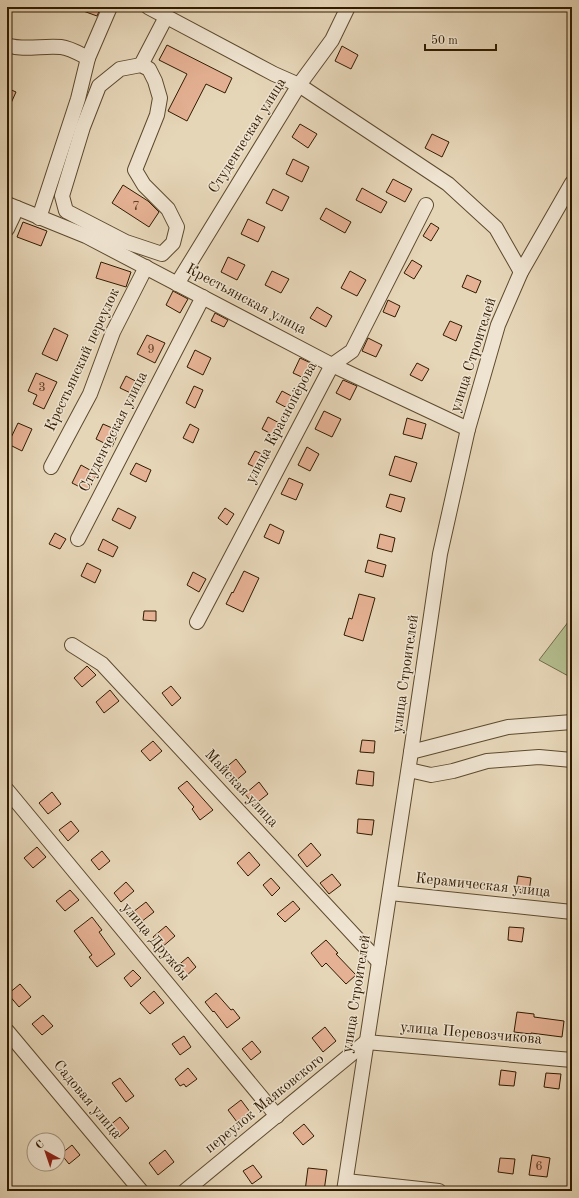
<svg xmlns="http://www.w3.org/2000/svg" width="579" height="1198" font-family="'Old Standard TT',serif">
  <style>
    .green { fill: #b4be8f; stroke: #726c48 }
    .building { fill: #e5b194; stroke: #301b00 }
    .lines { fill: none; stroke-linecap: round; stroke-linejoin: round }
    .minor-casing { stroke: #5e4a2e; stroke-width: 16 }
    .minor { stroke: #efe4d1; stroke-width: 14 }
    .labels { text-anchor: middle; dominant-baseline: central; stroke-width: 3; stroke-linejoin: round; paint-order: stroke }
    .number-label { font-size: 13px; fill: #5d4025 }
    .street-label { font-size: 15px; fill: #301b00; stroke: #efe4d1 }
  </style>
  <rect width="100%" height="100%" fill="#e6d6b8"/>
  <filter id="stains"><feTurbulence type="fractalNoise" baseFrequency=".005" numOctaves="4"/><feColorMatrix values="0 0 0 0 .2 0 0 0 0 .09 0 0 0 0 .02 0 0 0 .5 -.17"/></filter>
  <radialGradient id="worn" r=".72"><stop offset=".6" stop-color="#630" stop-opacity="0"/><stop offset="1" stop-color="#630" stop-opacity=".3"/></radialGradient>
  <polygon class="green" points="572,617 572,678 539,660"/>
  <g class="building">
    <polygon points="75,7 101,7 97,16 75,8"/>
    <polygon points="167,45 232,78 225,93 206,84 187,121 168,111 187,74 159,60"/>
    <polygon points="342,46 358,55 351,69 335,61"/>
    <polygon points="7,88 16,92 7,112"/>
    <polygon points="300,124 317,134 308,148 292,137"/>
    <polygon points="432,134 449,142 442,157 425,148"/>
    <polygon points="293,159 309,167 302,182 286,174"/>
    <polygon points="393,179 412,189 405,202 386,192"/>
    <polygon points="123,185 148,201 159,212 149,227 112,203"/>
    <polygon points="362,188 387,202 381,213 356,200"/>
    <polygon points="273,189 289,197 282,211 266,203"/>
    <polygon points="326,208 351,222 345,233 320,219"/>
    <polygon points="248,219 265,227 258,242 241,234"/>
    <polygon points="23,222 47,231 41,246 17,237"/>
    <polygon points="431,223 439,228 431,241 423,236"/>
    <polygon points="228,257 245,265 237,280 221,272"/>
    <polygon points="412,260 422,266 414,279 404,273"/>
    <polygon points="101,262 131,272 126,287 96,278"/>
    <polygon points="272,271 289,279 281,293 265,285"/>
    <polygon points="350,271 366,280 357,296 341,288"/>
    <polygon points="467,275 481,281 476,293 462,287"/>
    <polygon points="173,291 188,299 180,313 166,305"/>
    <polygon points="388,300 400,306 395,317 383,312"/>
    <polygon points="317,307 332,316 326,327 310,318"/>
    <polygon points="215,313 228,320 224,327 211,321"/>
    <polygon points="450,321 462,326 456,341 443,335"/>
    <polygon points="54,328 68,335 57,361 42,354"/>
    <polygon points="147,335 165,343 155,363 137,354"/>
    <polygon points="368,338 382,345 376,357 362,351"/>
    <polygon points="195,350 211,358 203,375 187,367"/>
    <polygon points="300,358 313,364 306,379 293,373"/>
    <polygon points="417,363 429,369 422,381 410,375"/>
    <polygon points="36,373 57,382 44,409 33,404 37,395 28,391"/>
    <polygon points="126,376 143,385 137,396 120,388"/>
    <polygon points="343,380 357,386 350,400 336,393"/>
    <polygon points="194,386 203,390 195,408 186,403"/>
    <polygon points="282,391 297,399 291,410 276,402"/>
    <polygon points="324,411 341,419 332,437 315,429"/>
    <polygon points="268,417 283,425 277,437 262,429"/>
    <polygon points="407,418 426,424 422,439 403,434"/>
    <polygon points="18,423 32,429 22,451 8,444"/>
    <polygon points="103,424 119,431 112,447 96,439"/>
    <polygon points="190,424 199,429 193,443 183,438"/>
    <polygon points="307,447 319,454 310,471 298,465"/>
    <polygon points="255,451 266,456 259,469 248,464"/>
    <polygon points="395,456 417,463 411,482 389,475"/>
    <polygon points="136,463 151,470 146,482 130,474"/>
    <polygon points="81,465 97,474 88,491 72,483"/>
    <polygon points="289,478 303,484 296,500 281,494"/>
    <polygon points="390,494 405,498 401,512 386,507"/>
    <polygon points="118,508 136,517 130,529 112,520"/>
    <polygon points="225,508 234,514 227,525 218,518"/>
    <polygon points="270,524 284,531 279,544 264,537"/>
    <polygon points="55,533 66,539 60,549 49,544"/>
    <polygon points="380,534 395,538 392,552 377,548"/>
    <polygon points="103,539 118,547 113,557 98,550"/>
    <polygon points="368,560 386,565 383,577 365,572"/>
    <polygon points="87,563 101,570 95,583 81,576"/>
    <polygon points="244,571 259,578 243,612 226,604 232,592 233,593"/>
    <polygon points="193,572 206,579 199,592 187,585"/>
    <polygon points="359,594 375,598 363,641 344,635 349,618 352,619"/>
    <polygon points="144,611 156,611 156,621 143,620"/>
    <polygon points="87,666 96,675 82,687 74,678"/>
    <polygon points="171,686 181,698 172,706 162,693"/>
    <polygon points="110,690 119,701 104,713 96,702"/>
    <polygon points="362,740 375,741 374,753 360,752"/>
    <polygon points="153,741 162,751 150,761 141,751"/>
    <polygon points="236,759 246,772 234,782 224,769"/>
    <polygon points="358,770 374,772 373,786 356,784"/>
    <polygon points="187,781 213,810 200,820 192,809 194,807 178,788"/>
    <polygon points="259,782 268,794 254,805 245,794"/>
    <polygon points="52,792 61,804 48,814 39,803"/>
    <polygon points="358,819 374,820 372,835 357,833"/>
    <polygon points="71,821 79,831 68,841 59,830"/>
    <polygon points="311,843 321,855 307,867 298,855"/>
    <polygon points="37,847 46,857 33,868 24,858"/>
    <polygon points="102,851 110,861 99,870 91,860"/>
    <polygon points="249,852 260,865 248,876 237,863"/>
    <polygon points="332,874 341,885 329,894 320,883"/>
    <polygon points="518,876 531,878 529,891 516,889"/>
    <polygon points="271,878 280,888 272,896 263,885"/>
    <polygon points="126,882 134,891 121,902 114,893"/>
    <polygon points="70,890 79,900 65,911 56,901"/>
    <polygon points="293,901 300,909 285,922 277,914"/>
    <polygon points="146,902 154,912 141,922 133,912"/>
    <polygon points="92,917 102,930 99,932 115,954 97,967 89,957 92,955 74,931"/>
    <polygon points="166,926 175,936 161,948 153,937"/>
    <polygon points="509,927 524,928 522,942 508,940"/>
    <polygon points="326,940 338,953 336,954 356,975 346,984 326,963 322,967 311,953"/>
    <polygon points="188,957 196,967 184,978 175,968"/>
    <polygon points="133,970 141,978 131,987 124,978"/>
    <polygon points="20,984 31,997 19,1007 8,994"/>
    <polygon points="154,991 164,1003 150,1014 140,1003"/>
    <polygon points="216,993 231,1010 233,1009 240,1018 227,1028 214,1011 213,1012 205,1002"/>
    <polygon points="517,1012 534,1014 534,1017 564,1021 562,1037 531,1033 531,1034 514,1032"/>
    <polygon points="43,1015 53,1026 42,1035 32,1024"/>
    <polygon points="325,1027 336,1041 323,1052 312,1038"/>
    <polygon points="184,1036 191,1047 180,1055 172,1044"/>
    <polygon points="252,1041 261,1052 251,1060 242,1049"/>
    <polygon points="188,1068 197,1079 186,1087 184,1084 180,1086 175,1079"/>
    <polygon points="501,1070 516,1072 514,1086 499,1085"/>
    <polygon points="546,1073 561,1074 559,1089 544,1087"/>
    <polygon points="120,1078 134,1096 126,1102 112,1083"/>
    <polygon points="241,1100 250,1112 237,1122 228,1110"/>
    <polygon points="120,1117 129,1128 119,1137 109,1126"/>
    <polygon points="304,1124 314,1136 303,1145 293,1133"/>
    <polygon points="72,1145 80,1155 69,1164 61,1154"/>
    <polygon points="165,1150 174,1162 158,1175 149,1163"/>
    <polygon points="532,1155 550,1158 547,1177 529,1175"/>
    <polygon points="500,1158 515,1159 513,1174 498,1172"/>
    <polygon points="253,1165 262,1177 252,1184 243,1171"/>
    <polygon points="308,1168 327,1170 324,1191 305,1191"/>
  </g>
  <g class="lines">
    <g class="minor-casing">
      <g id="minor">
        <polyline points="148,7 274,74 299,85 448,184 496,228 521,272"/>
        <path d="M 7,45 C 24,51 43,45 61,47 C 70,48 80,54 88,58"/>
        <polygon points="141,65 149,69 155,81 160,98 157,115 135,170 144,185 168,209 177,227 173,243 162,254 126,242 66,211 62,196 83,127 99,86 120,69"/>
        <polyline points="141,65 166,17"/>
        <polyline points="7,204 86,236 332,365 468,429"/>
        <polyline points="39,218 78,99 88,58 110,7"/>
        <polyline points="7,229 17,208"/>
        <polyline points="177,284 299,85 332,40 348,7"/>
        <polyline points="51,467 90,394 113,332 146,267"/>
        <polyline points="78,539 203,297"/>
        <polyline points="197,622 332,365 352,351 426,205"/>
        <polyline points="72,645 102,664 379,962"/>
        <polyline points="411,752 508,727 572,722"/>
        <polyline points="409,770 431,775 453,771 487,761 539,757 572,760"/>
        <polyline points="7,790 277,1116"/>
        <polyline points="390,893 572,912"/>
        <polyline points="7,1031 141,1191"/>
        <polyline points="346,1181 439,1191"/>
        <polyline points="185,1191 366,1042 572,1060"/>
        <polyline points="344,1191 411,752 440,554 468,429 498,325 521,272 572,183"/>
      </g>
    </g>
    <use href="#minor" class="minor"/>
  </g>
  <g class="labels">
    <g class="number-label">
      <text x="136" y="206">7</text>
      <text x="151" y="349">9</text>
      <text x="42" y="387">3</text>
      <text x="539" y="1166">6</text>
    </g>
    <g class="street-label">
      <text transform="translate(248 136) rotate(-58)">Студенческая улица</text>
      <text transform="translate(246 300) rotate(28)">Крестьянская улица</text>
      <text transform="translate(474 355) rotate(-72)">улица Строителей</text>
      <text transform="translate(83 360) rotate(-65)">Крестьянский переулок</text>
      <text transform="translate(282 423) rotate(-62)">улица Краснопёрова</text>
      <text transform="translate(114 432) rotate(-63)">Студенческая улица</text>
      <text transform="translate(406 674) rotate(-82)">улица Строителей</text>
      <text transform="translate(241 789) rotate(47)">Майская улица</text>
      <text transform="translate(483 886) rotate(6)">Керамическая улица</text>
      <text transform="translate(155 942) rotate(50)">улица Дружбы</text>
      <text transform="translate(357 994) rotate(-81)">улица Строителей</text>
      <text transform="translate(471 1034) rotate(5)">улица Перевозчикова</text>
      <text transform="translate(87 1100) rotate(50)">Садовая улица</text>
      <text transform="translate(265 1104) rotate(-39)">переулок Маяковского</text>
    </g>
  </g>
  <rect width="579" height="1198" fill="none" stroke="#e6d6b8" stroke-width="24"/>
  <rect x="8" y="8" width="563" height="1182" fill="none" stroke="#301b00" stroke-width="2"/>
  <rect x="12" y="12" width="555" height="1174" fill="none" stroke="#301b00"/>
  <g transform="translate(46 1152) rotate(320)"><circle r="19" fill="#efe4d1" stroke="#a3947d"/>
  <path d="M0-3L7 15L0 10L-7 15Z" fill="#8f2418"/>
  <text y="-6" font-size="11" font-weight="bold" text-anchor="middle" fill="#301b00">С</text>
  </g>
  <path d="M425 44v6h71v-6" fill="none" stroke="#301b00" stroke-width="2"/>
  <text x="431" y="44" font-size="12" fill="#301b00" stroke="#efe4d1" stroke-width="3" paint-order="stroke">50 m</text>
  <rect width="100%" height="100%" filter="url(#stains)"/>
  <rect width="100%" height="100%" fill="url(#worn)"/>
</svg>
